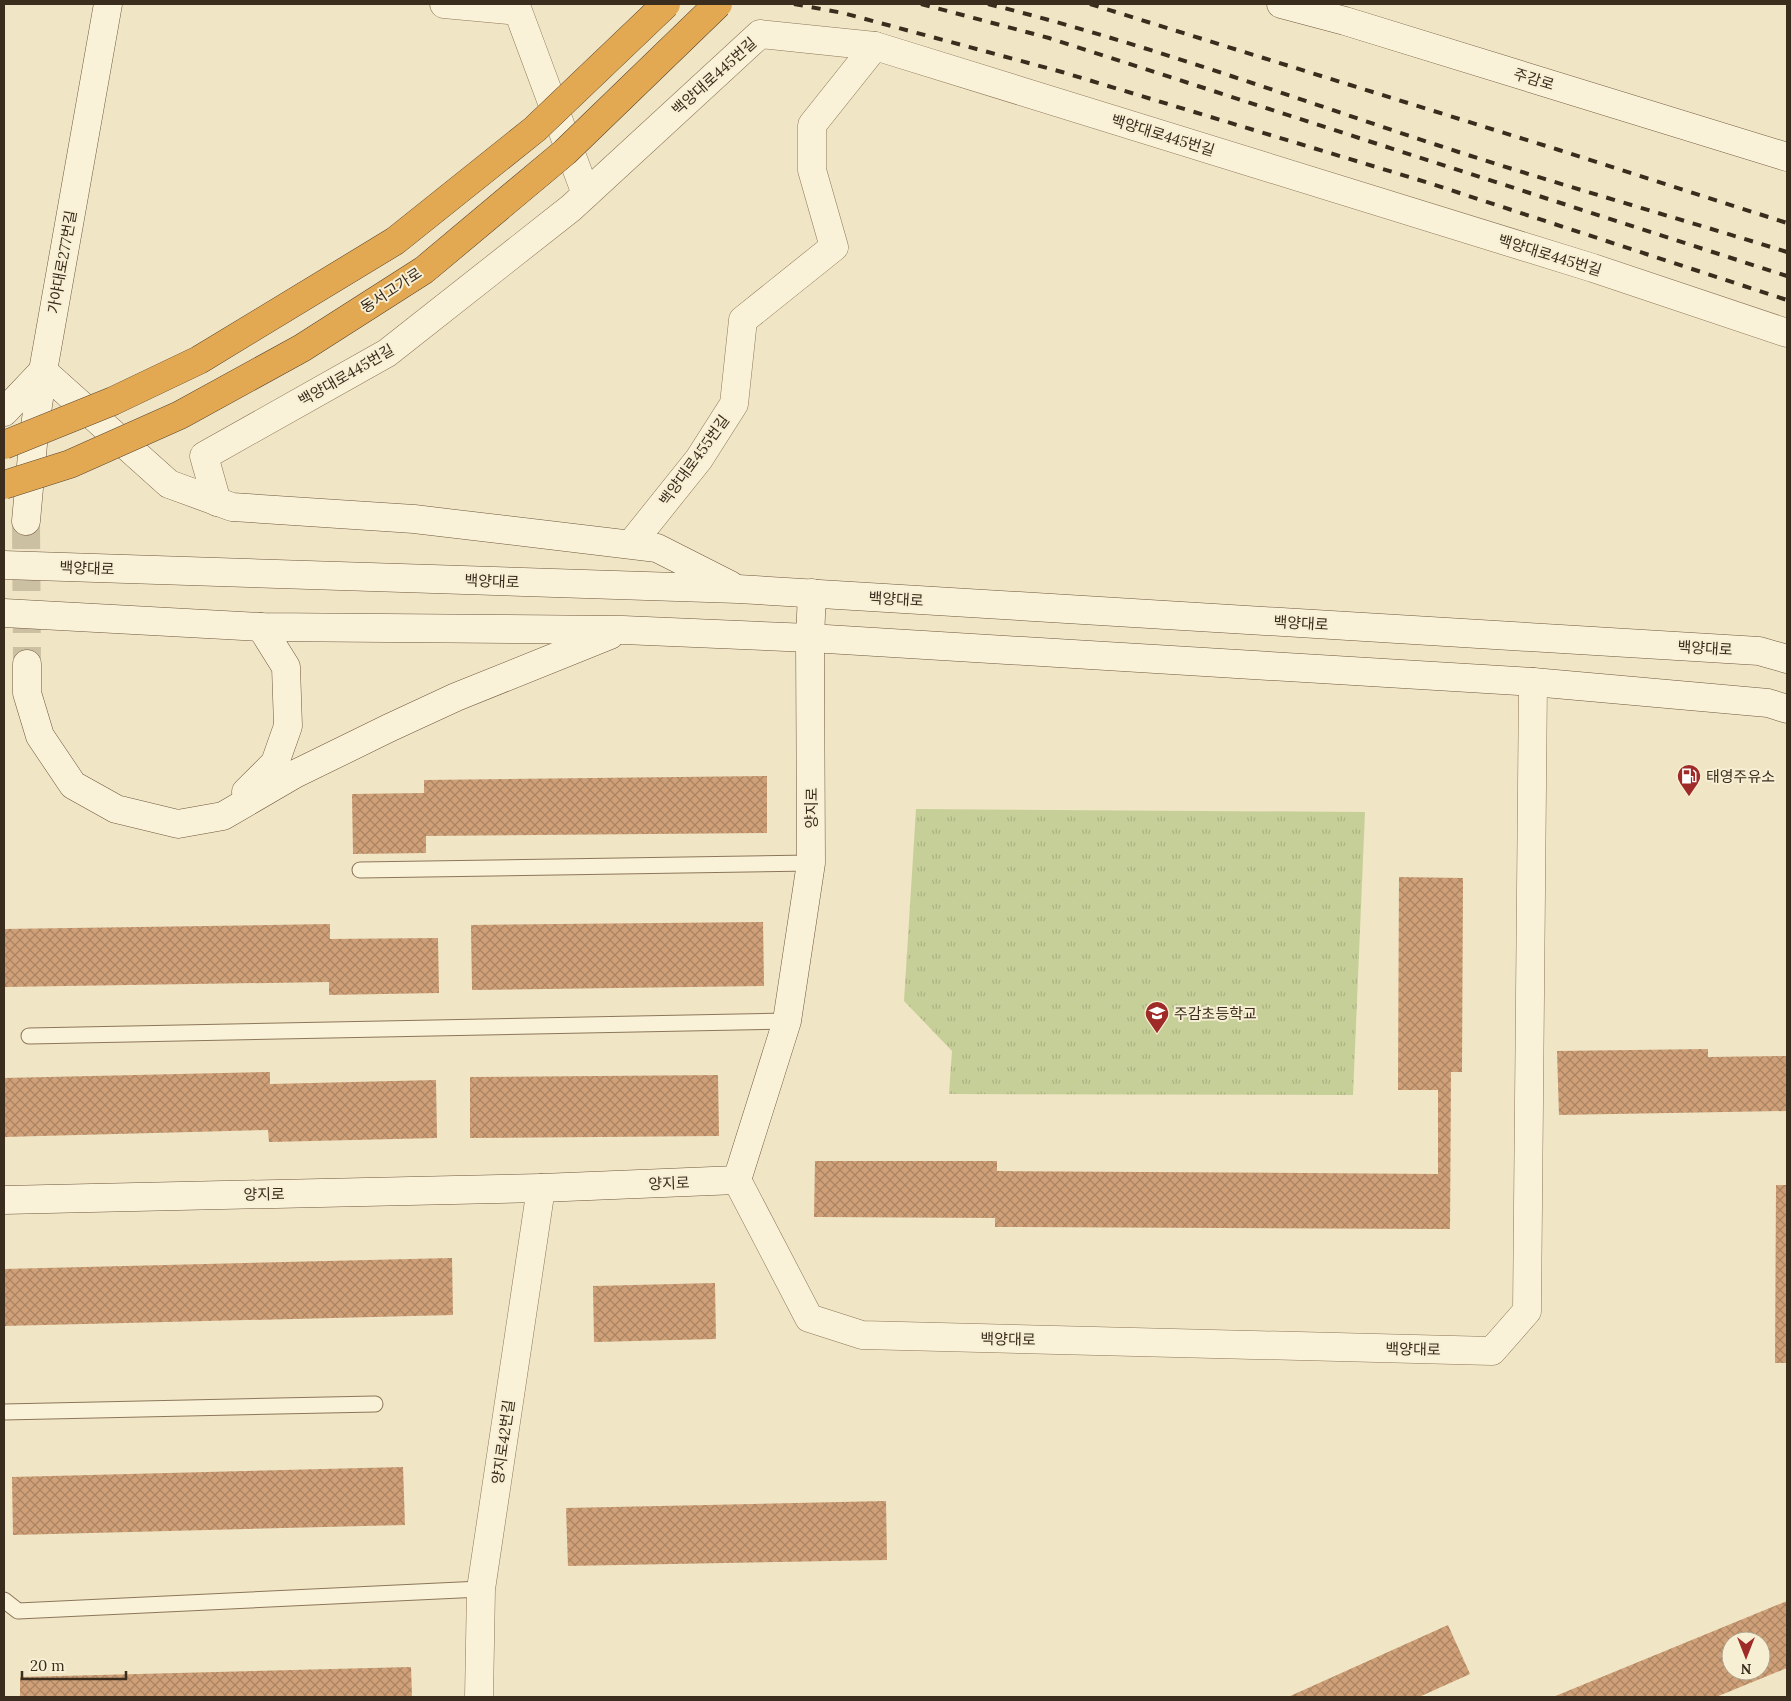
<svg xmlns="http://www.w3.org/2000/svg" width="1791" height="1701" font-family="Lora,'Noto Sans KR',serif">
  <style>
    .park { fill: url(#park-tufts) }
    .building { fill: url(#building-cross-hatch); fill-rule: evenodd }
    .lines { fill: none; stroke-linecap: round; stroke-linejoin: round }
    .secondary-tunnel { stroke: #ccc0a3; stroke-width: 28; stroke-dasharray: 28 14; stroke-linecap: butt }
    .lane-casing { stroke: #8c7659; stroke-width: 17 }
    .street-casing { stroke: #8c7659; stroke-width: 29 }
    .secondary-casing { stroke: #6e573d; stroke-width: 29 }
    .lane { stroke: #faf2d8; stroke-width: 15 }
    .street { stroke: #faf2d8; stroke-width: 28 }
    .secondary { stroke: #faf2d8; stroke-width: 28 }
    .rail { stroke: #3b2d1e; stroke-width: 4; stroke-dasharray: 9 9; stroke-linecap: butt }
    .highway-bridge-casing { stroke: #59442e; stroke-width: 29; stroke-linecap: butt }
    .highway-bridge { stroke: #e3a952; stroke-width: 28 }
    .labels { text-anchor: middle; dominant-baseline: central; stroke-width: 4; stroke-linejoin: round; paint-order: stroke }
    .street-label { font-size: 15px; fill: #3b2d1e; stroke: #f7efd4 }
    .poi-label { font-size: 15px; fill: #3b2d1e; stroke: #f7efd4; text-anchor: start }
  </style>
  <defs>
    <pattern id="park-tufts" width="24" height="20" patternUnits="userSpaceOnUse" patternTransform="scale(1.25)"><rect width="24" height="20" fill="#c6cf97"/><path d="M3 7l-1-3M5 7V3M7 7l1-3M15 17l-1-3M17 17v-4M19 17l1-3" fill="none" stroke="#abb282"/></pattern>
    <pattern id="building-cross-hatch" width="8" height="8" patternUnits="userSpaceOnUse" patternTransform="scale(1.25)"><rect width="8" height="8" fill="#d0a178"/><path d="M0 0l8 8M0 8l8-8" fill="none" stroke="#aa8462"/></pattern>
  </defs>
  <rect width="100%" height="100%" fill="#f0e5c4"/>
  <polygon class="park" points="916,809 1365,812 1353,1095 949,1094 952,1051 904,1001"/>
  <g class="building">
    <polygon points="767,776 767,833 426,836 426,853 353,854 352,794 424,793 424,780"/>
    <polygon points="1399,877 1463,878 1462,1072 1451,1072 1450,1229 995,1227 995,1218 814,1217 815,1161 997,1161 997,1171 1438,1174 1438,1090 1398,1090"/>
    <polygon points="763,922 764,986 472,990 471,925"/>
    <polygon points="330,924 330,939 438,938 439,993 329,995 329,982 4,987 4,929"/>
    <polygon points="1708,1049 1708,1057 1787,1056 1787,1111 1559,1115 1557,1051"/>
    <polygon points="270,1072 270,1084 436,1080 437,1138 269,1142 268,1130 4,1137 4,1078"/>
    <polygon points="718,1075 719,1136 470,1138 470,1077"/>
    <polygon points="1776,1185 1787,1185 1787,1363 1775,1363"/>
    <polygon points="452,1258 453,1315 4,1326 4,1269"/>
    <polygon points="715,1283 716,1339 594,1342 593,1286"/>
    <polygon points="403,1467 405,1525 13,1535 12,1477"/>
    <polygon points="886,1501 887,1560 568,1566 566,1508"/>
    <path d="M 1787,1601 L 1787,1668 L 1716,1697 L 1553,1697 ZM 1731,1641 L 1761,1641 L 1761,1671 L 1731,1671 Z"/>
    <polygon points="1448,1625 1470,1674 1419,1697 1288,1697"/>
    <polygon points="411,1667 412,1697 20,1697 20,1677"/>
  </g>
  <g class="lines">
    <polyline class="secondary-tunnel" points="26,521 27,664"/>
    <g class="lane-casing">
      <g id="lane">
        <polyline points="360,870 811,863"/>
        <polyline points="29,1036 787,1021"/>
        <polyline points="4,1412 375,1404"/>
        <polyline points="4,1600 18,1611 481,1589"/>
      </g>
    </g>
    <g class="street-casing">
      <g id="street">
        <polyline points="444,4 518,11 586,194"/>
        <polyline points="217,502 204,456 387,353 571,208 760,34 875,46 1593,268 1787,333"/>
        <polyline points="631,544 699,459 734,404 743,320 834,247 812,170 812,125 875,46"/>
        <polyline points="737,1180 809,1318 862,1335 1492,1351 1527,1311 1533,682"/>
        <polyline points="479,1697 481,1589 541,1188"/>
      </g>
    </g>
    <g class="secondary-casing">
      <g id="secondary">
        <polyline points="1281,4 1345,21 1787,157"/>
        <polyline points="4,412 43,371 169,484 232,507 414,519 657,548 730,585"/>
        <polyline points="26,521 34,433 43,371 108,4"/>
        <polyline points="4,565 738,589 1759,651 1787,659"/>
        <polyline points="4,613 261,627 623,630 810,638 1533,682 1768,703 1787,709"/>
        <polyline points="27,664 27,693 40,736 73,785 116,809 178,824 223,816 295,774 389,728 456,697 610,635"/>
        <polyline points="246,792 275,763 288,726 286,667 261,627"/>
        <polyline points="4,1200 541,1188 737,1180 787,1021 811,863 810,638 812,593"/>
      </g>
    </g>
    <use href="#lane" class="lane"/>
    <use href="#street" class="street"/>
    <use href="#secondary" class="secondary"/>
    <g class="rail">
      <polyline points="794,4 843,13 1062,72 1429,183 1787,300"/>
      <polyline points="921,4 1049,38 1787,276"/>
      <path d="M 988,4 C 1141,42 1288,96 1437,145 C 1553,183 1671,216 1787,252"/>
      <polyline points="1090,4 1559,150 1787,223"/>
    </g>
    <g class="highway-bridge-casing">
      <g id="highway-bridge">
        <polyline points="4,445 113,401 199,360 395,241 535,129 666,4"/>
        <polyline points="4,485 70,464 180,415 302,348 424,270 565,152 718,4"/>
      </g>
    </g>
    <use href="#highway-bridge" class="highway-bridge"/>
  </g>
  <defs>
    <g id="fuel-pin" transform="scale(1.25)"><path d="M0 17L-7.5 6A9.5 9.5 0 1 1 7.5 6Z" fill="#9e2b27" stroke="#f7efd4"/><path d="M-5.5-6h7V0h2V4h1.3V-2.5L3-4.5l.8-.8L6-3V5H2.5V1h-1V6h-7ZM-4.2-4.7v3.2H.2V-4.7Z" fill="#fff"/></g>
    <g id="school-pin" transform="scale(1.25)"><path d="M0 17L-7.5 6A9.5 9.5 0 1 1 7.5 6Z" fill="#9e2b27" stroke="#f7efd4"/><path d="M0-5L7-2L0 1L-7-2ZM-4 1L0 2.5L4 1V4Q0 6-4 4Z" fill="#fff"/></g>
  </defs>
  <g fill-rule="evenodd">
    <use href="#fuel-pin" x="1689" y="776"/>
    <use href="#school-pin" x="1157" y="1013"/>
  </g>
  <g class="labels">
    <g class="street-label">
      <text transform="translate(714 76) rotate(-42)">백양대로445번길</text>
      <text transform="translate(1534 79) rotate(17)">주감로</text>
      <text transform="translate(1163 135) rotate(17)">백양대로445번길</text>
      <text transform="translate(1550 255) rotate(17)">백양대로445번길</text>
      <text transform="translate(62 262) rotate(-80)">가야대로277번길</text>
      <text transform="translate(391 290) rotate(-33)">동서고가로</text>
      <text transform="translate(346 375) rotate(-30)">백양대로445번길</text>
      <text transform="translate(694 460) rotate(-54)">백양대로455번길</text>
      <text transform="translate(87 568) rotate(2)">백양대로</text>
      <text transform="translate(492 581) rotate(2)">백양대로</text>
      <text transform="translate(896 599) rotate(3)">백양대로</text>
      <text transform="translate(1301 623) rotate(3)">백양대로</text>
      <text transform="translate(1705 648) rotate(3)">백양대로</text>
      <text transform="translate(811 808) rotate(-90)">양지로</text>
      <text transform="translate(669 1183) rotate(-2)">양지로</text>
      <text transform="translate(264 1194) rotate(-1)">양지로</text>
      <text transform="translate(1008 1339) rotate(1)">백양대로</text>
      <text transform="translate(1413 1349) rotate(1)">백양대로</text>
      <text transform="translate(503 1442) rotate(-82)">양지로42번길</text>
    </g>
    <g class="poi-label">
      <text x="1706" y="776">태영주유소</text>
      <text x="1174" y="1013">주감초등학교</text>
    </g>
  </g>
  <rect width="1791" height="1701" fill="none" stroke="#3b2d1e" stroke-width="10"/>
  <g transform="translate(1746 1656) rotate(180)"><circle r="24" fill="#f7efd4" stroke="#aca18b"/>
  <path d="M0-4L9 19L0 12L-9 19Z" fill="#9e2b27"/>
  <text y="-8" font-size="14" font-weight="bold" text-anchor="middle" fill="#3b2d1e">N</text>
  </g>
  <path d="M22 1671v8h104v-8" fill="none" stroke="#3b2d1e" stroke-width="2.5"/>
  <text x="30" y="1671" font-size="15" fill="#3b2d1e" stroke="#f7efd4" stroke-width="4" paint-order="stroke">20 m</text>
</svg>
